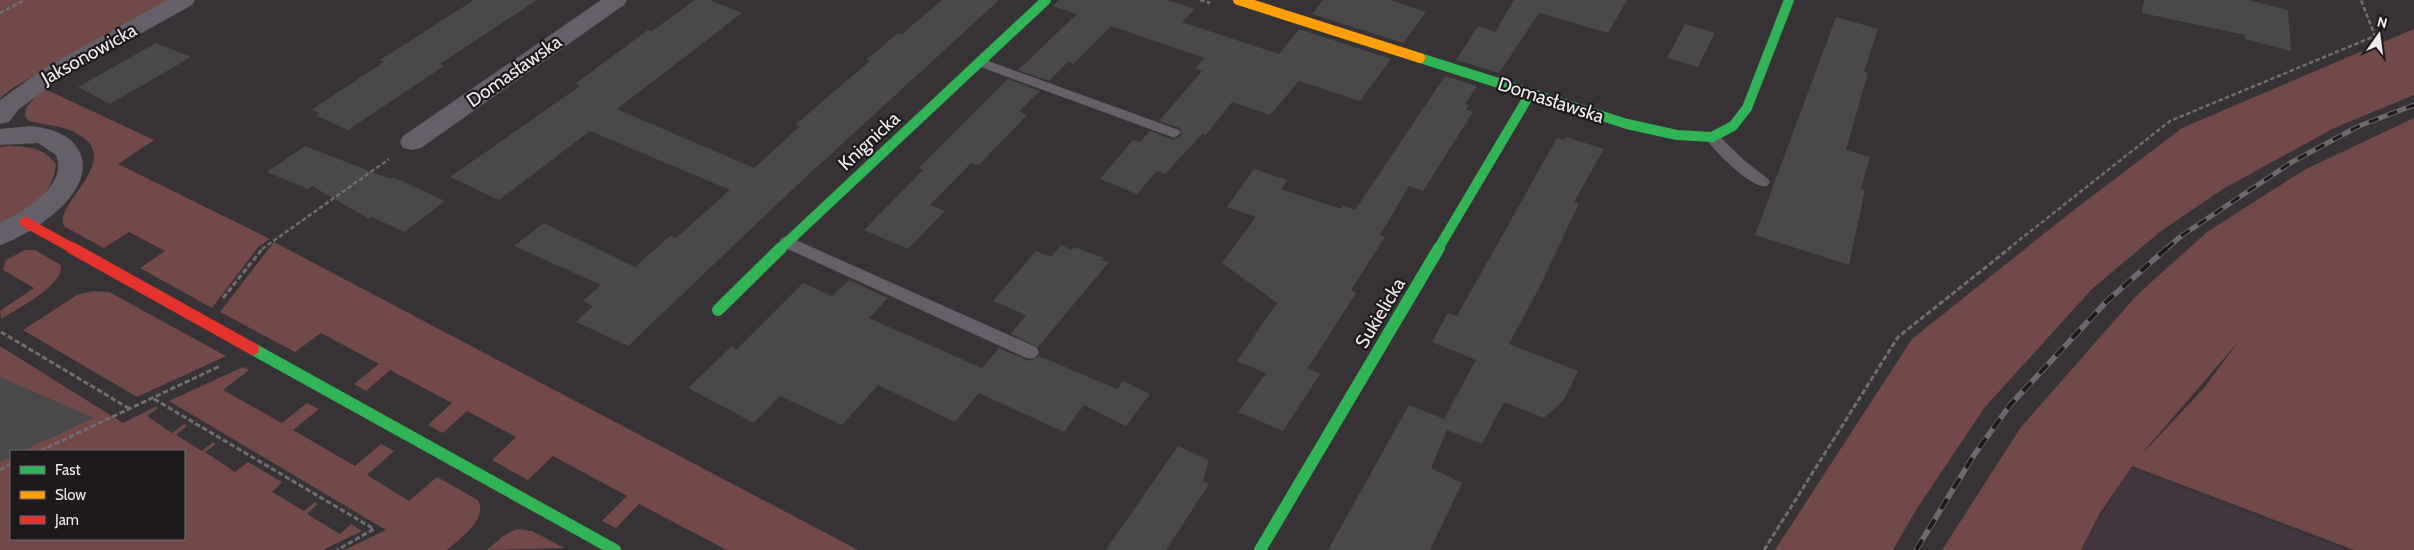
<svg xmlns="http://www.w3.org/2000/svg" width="2414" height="550" font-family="Cabin,sans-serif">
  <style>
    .built { fill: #42353f }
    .green { fill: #724949; fill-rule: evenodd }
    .building { fill: #4b484a }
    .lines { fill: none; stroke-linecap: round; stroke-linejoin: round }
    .path-far1 { stroke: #716e72; stroke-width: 2.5; stroke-dasharray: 4.5 2.5; stroke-linecap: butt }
    .path { stroke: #716e72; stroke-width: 3; stroke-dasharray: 5.5 2.5; stroke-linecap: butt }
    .lane { fill: #645f68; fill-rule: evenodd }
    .street { fill: #645f68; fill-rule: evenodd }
    .fast-far1 { stroke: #30b455; stroke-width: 10 }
    .fast { stroke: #30b455; stroke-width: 12 }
    .slow { stroke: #ff9f0a; stroke-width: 10 }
    .jam-far1 { stroke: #e5322d; stroke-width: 10 }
    .jam { stroke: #e5322d; stroke-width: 12 }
    .rail-far1-casing { stroke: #6d6a6f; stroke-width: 5 }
    .rail-casing { stroke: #6d6a6f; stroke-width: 5.5 }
    .rail-far1 { stroke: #1d191c; stroke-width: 3; stroke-dasharray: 10; stroke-linecap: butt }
    .rail { stroke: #1d191c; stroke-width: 4; stroke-dasharray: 12; stroke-linecap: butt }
    .labels { text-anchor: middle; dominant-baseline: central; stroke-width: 4.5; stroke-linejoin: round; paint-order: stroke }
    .street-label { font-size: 19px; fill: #f0ebef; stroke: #1d191c }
  </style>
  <rect width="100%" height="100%" fill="#363235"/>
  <polygon class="built" points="2129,467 2347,550 2081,550"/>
  <g class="green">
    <polygon points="0,0 171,0 14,87 0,98"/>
    <polygon points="2414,29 2414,95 2334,128 2223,189 2161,231 2092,289 1985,407 1916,510 1893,550 1775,550 1912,339 2070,213 2182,128"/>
    <path d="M 43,88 L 154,140 L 118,164 L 270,239 L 259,246 L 212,308 L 140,268 L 165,251 L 129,232 L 104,248 L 65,227 C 49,205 130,159 74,132 C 60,125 44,125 29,121 L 25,116 L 26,108 Z"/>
    <path d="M 2414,118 L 2414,550 L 2354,550 L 2132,466 L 2100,513 L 2081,550 L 1942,550 L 2021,427 L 2137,295 L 2207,232 L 2304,170 ZM 2239,341 L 2204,388 L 2144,452 L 2144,451 Z"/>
    <path d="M 10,146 C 29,147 43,147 56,164 C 53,197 26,212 0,227 L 0,147 Z"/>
    <polygon points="274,242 858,550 727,550 639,504 616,528 602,521 627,496 553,456 528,480 492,460 516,437 467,411 443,433 428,425 452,403 390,370 366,391 354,384 379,364 321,333 295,352 220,312"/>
    <path d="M 25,250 L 35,250 L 61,265 C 64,286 16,309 1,319 L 0,311 L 34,288 L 3,270 L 6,260 Z"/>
    <polygon points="93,291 109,292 226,356 137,397 23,330 77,295"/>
    <path d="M 0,346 L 123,423 L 155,407 L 158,408 L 147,416 L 172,433 L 184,424 L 187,426 L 176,435 L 202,451 L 213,442 L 216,444 L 205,452 L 235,472 L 248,462 L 282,482 L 272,492 L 304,511 L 315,502 L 318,504 L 307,514 L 340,534 L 351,524 L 362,531 L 323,550 L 0,550 ZM 11,451 L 184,451 L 184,539 L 11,539 Z"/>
    <path d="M 243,367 L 249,370 L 223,390 L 282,423 L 307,403 L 319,409 L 293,430 L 355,466 L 381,444 L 394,451 L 367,475 L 409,501 L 437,477 L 478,500 C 488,520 460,538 447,550 L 344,550 L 386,530 L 169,401 Z"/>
    <polygon points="517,529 532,531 565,548 487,550 506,534"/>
  </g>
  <g class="building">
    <polygon points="474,0 537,0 440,64 444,66 348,130 317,116 320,113 311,110 384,62 380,60"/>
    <polygon points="695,0 710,0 742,13 617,109 754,168 800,126 795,125 870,61 866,60 898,33 902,34 942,0 999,0 794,188 628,346 576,322 593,306 583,301 601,285 514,246 544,223 635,267 670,236 676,238 730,190 590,131 499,200 450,177 580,86 575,84 648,30 652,31"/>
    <polygon points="1059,0 1167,0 1195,9 1182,22 1279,54 1299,29 1391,59 1360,101 1299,81 1270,115 1232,102 1206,135 1202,134 1165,174 1157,171 1137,194 1100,179 1133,140 1140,142 1150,131 1173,140 1182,135 1180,128 1159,121 1202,71 1195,69 1204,58 1111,26 1073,64 1068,62 1049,81 1018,70 1077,14 1053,6"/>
    <polygon points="1323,0 1390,0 1426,12 1403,43 1312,14"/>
    <polygon points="1514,0 1627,0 1608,33 1539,13 1499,73 1456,60 1478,26 1495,32"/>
    <polygon points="2144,0 2248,0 2288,10 2291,51 2245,39 2245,35 2142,13"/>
    <polygon points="1836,17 1878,29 1864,72 1868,73 1846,150 1870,157 1861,189 1865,190 1849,265 1755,235"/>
    <polygon points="1685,24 1715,33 1698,67 1667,58"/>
    <polygon points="156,43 191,57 110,104 78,87"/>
    <polygon points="1445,76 1477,86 1465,104 1469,105 1466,110 1473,112 1423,191 1409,186 1380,235 1385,237 1351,290 1356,293 1308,368 1320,374 1283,431 1238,412 1266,373 1237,361 1277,303 1222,263 1256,217 1227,207 1254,169 1287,180 1281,189 1341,209 1343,206 1355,210"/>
    <polygon points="1008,79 1040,91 1019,111 1027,115 979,165 971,163 930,205 945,211 908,249 864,230 923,170 919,168"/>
    <polygon points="1566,137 1604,149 1574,202 1579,203 1540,286 1509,344 1578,371 1564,400 1544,418 1504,402 1482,444 1447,430 1431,468 1462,483 1430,550 1328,550 1409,405 1444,419 1476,360 1432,342 1448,313 1457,316 1557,138 1565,140"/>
    <polygon points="305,146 390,179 393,177 445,201 404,232 372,217 369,219 312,186 308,189 267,172"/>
    <polygon points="1061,245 1071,250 1074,247 1104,258 1102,260 1109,262 1038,347 1011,334 1026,315 993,301 1036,251 1051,257"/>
    <polygon points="849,280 888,298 869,318 982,368 999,348 1029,361 1039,356 1117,389 1123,381 1150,394 1126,426 1084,405 1064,432 979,393 955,422 878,385 842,425 780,396 754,423 688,388 732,346 736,350 803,283 832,296"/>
    <polygon points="0,377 94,418 22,451 11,451 11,457 0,462"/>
    <polygon points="1178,446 1209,460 1203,481 1209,484 1166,550 1106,550"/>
  </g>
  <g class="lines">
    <g class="path-far1">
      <polyline points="1200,0 1210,3"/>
      <polyline points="0,13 25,0"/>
      <polyline points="262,249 389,159"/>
      <polyline points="2008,249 2170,121 2375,36 2361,0"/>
    </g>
    <g class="path">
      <polyline points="223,298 263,248"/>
      <polyline points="1,332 130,409"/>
      <polyline points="154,399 374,529 337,550"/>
      <polyline points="40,451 220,366"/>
      <polyline points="0,470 11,464"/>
      <polyline points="1764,550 1898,337 2010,248"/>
    </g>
    <g class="lane">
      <polygon points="980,58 1179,130 1181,133 1174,138 1169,136 975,65 973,62"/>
      <path d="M 1712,132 L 1717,134 L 1745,161 L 1767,178 L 1770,182 L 1767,186 C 1752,190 1713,150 1705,137 Z"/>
      <polygon points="787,236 1036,347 1039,352 1036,357 1030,359 1024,357 781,246 779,242 781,238"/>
    </g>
    <g class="street">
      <polygon points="167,0 195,0 192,5 63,77 19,109 9,122 0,124 0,100 46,67"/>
      <polygon points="601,0 627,0 624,5 421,148 412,150 403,148 400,142 403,136"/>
      <path d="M 31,126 C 48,128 69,133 78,149 C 102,189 32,235 0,245 L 0,223 C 22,212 69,186 56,155 L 38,143 L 0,145 L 0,129 Z"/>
    </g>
    <g class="fast-far1">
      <polyline points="1420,58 1627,124 1677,135 1712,137 1733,126 1747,108 1789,0"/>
      <polyline points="780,249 1046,0"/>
      <polyline points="1438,249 1530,94"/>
    </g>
    <g class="fast">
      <polyline points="718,310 781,248"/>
      <polyline points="253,349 615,550"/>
      <polyline points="1260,550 1439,248"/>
    </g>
    <polyline class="slow" points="1238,0 1420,58"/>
    <polyline class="jam-far1" points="25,222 74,249"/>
    <polyline class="jam" points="72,248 253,349"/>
    <g class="rail-far1-casing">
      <polyline id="rail-far1" points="2166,249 2181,236 2292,162 2359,126 2414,105"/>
    </g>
    <g class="rail-casing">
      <polyline id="rail" points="1916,550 1974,455 2010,405 2107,301 2167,248"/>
    </g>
    <use href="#rail-far1" class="rail-far1"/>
    <use href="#rail" class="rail"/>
  </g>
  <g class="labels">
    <g class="street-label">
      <text transform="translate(89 54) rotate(-29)">Jaksonowicka</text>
      <text transform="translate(514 71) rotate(-35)">Domasławska</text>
      <text transform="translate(1551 100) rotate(18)">Domasławska</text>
      <text transform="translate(869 141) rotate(-43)">Knignicka</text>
      <text transform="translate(1380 313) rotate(-59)">Sukielicka</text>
    </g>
  </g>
  <rect x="10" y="450" width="175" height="90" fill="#1d191c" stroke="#716d70"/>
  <rect x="20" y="466" width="25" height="8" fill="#30b455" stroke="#716d70"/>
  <text x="55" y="475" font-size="15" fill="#f0ebef">Fast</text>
  <rect x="20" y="491" width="25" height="8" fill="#ff9f0a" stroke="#716d70"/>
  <text x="55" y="500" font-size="15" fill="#f0ebef">Slow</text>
  <rect x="20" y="516" width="25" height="8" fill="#e5322d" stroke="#716d70"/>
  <text x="55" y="525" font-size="15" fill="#f0ebef">Jam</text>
  <g transform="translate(2379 35) rotate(14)" stroke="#1d191c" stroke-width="4" paint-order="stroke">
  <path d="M0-4L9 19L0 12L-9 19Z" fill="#f0ebef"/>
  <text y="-8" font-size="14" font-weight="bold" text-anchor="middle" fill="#f0ebef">N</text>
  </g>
</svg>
